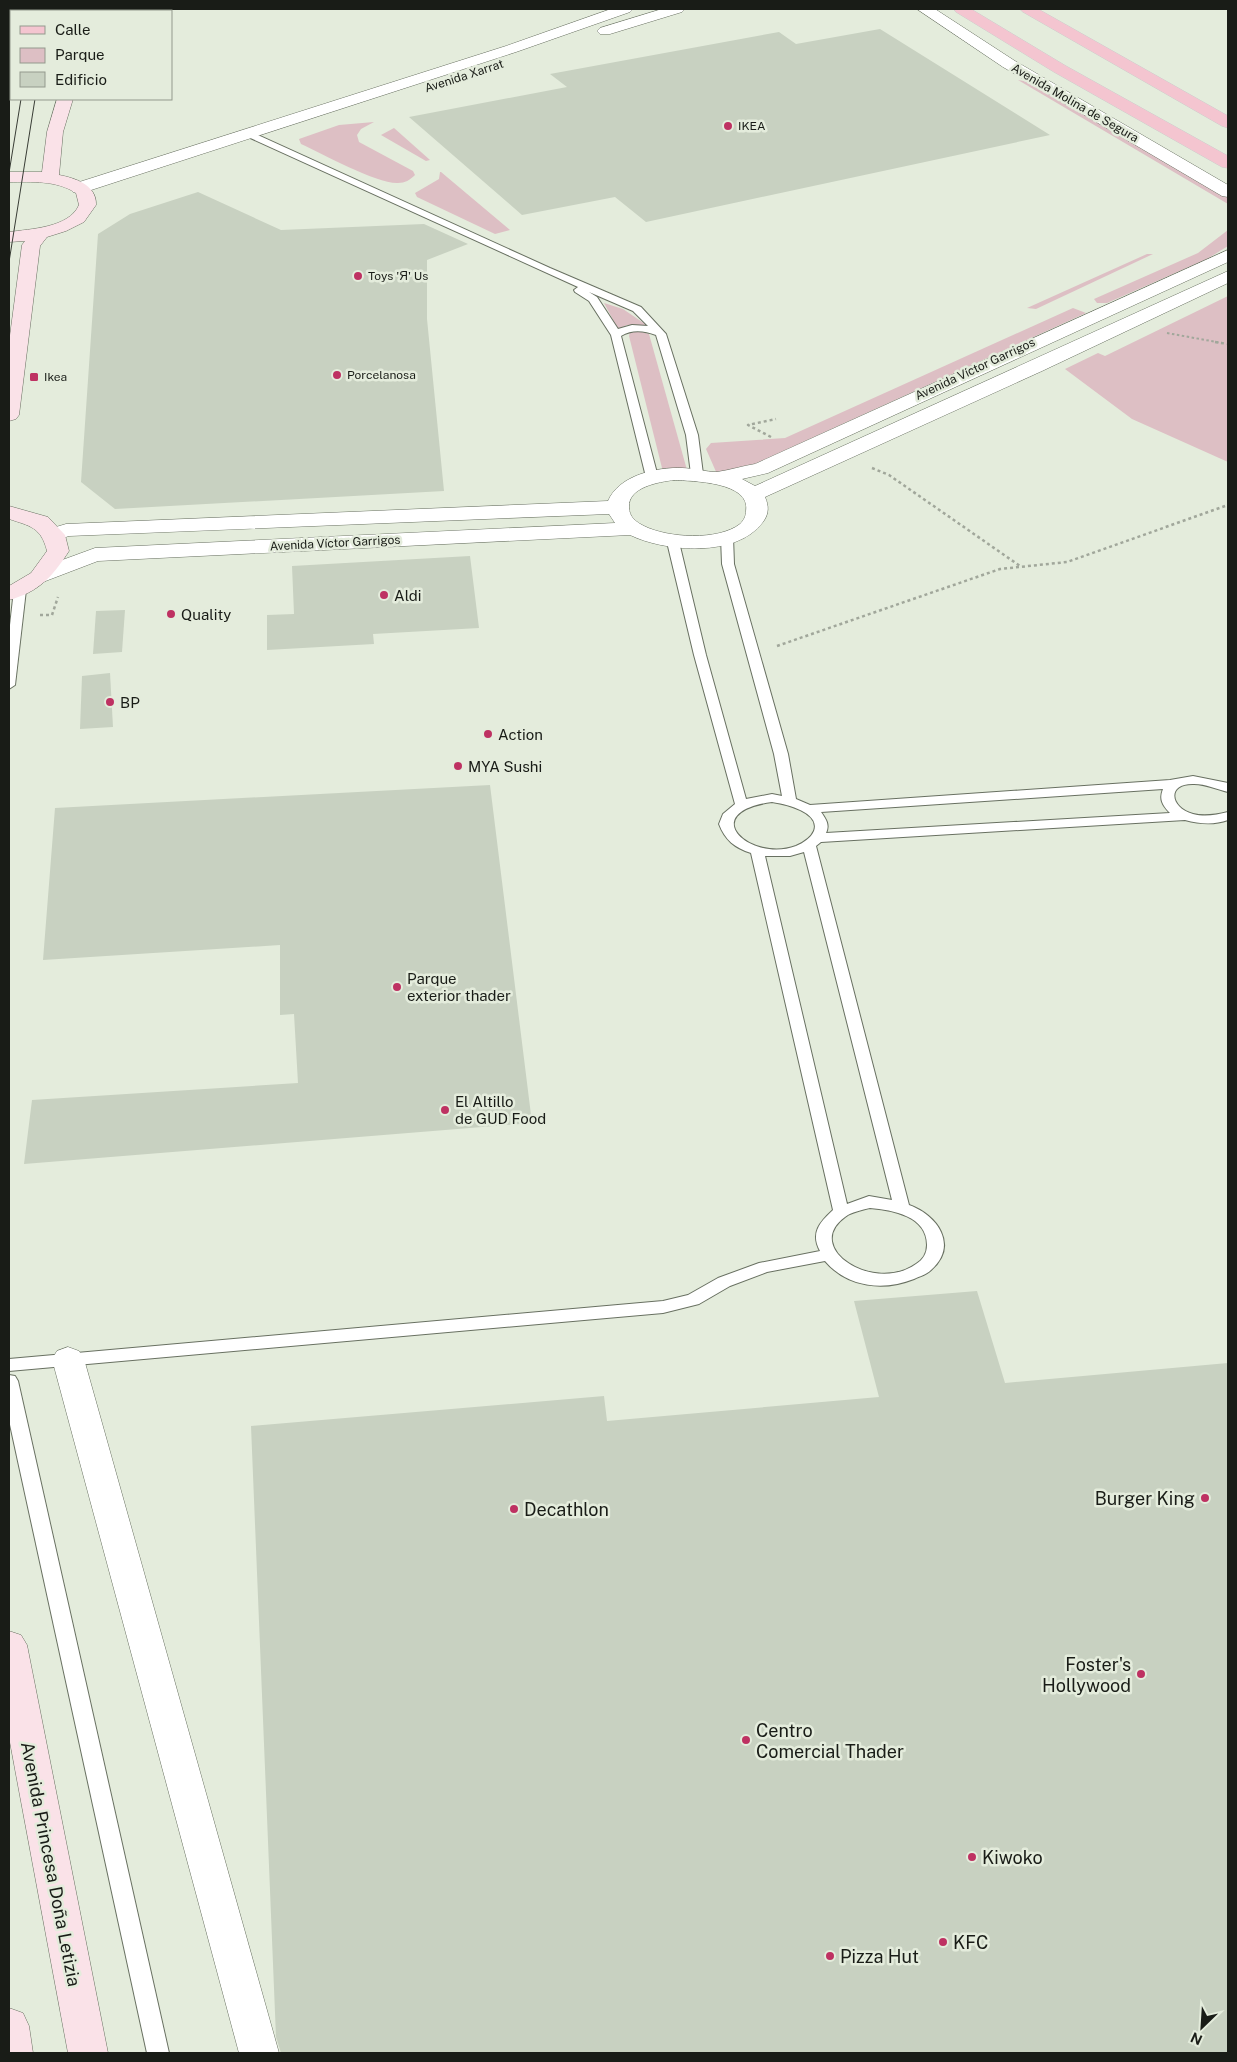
<svg xmlns="http://www.w3.org/2000/svg" width="1237" height="2062" font-family="'Public Sans',sans-serif">
  <style>
    .green { fill: #ddbfc4 }
    .building { fill: #c8d1c1 }
    .lines { fill: none; stroke-linecap: round; stroke-linejoin: round }
    .lane-casing { stroke: #687061; stroke-width: 2 }
    .street-casing { stroke: #687061; stroke-width: 1 }
    .secondary-casing { stroke: #687061; stroke-width: 1 }
    .primary-casing { stroke: #cccdcc; stroke-width: 1 }
    .path-far1 { stroke: #a1a79b; stroke-width: 2; stroke-dasharray: 2.5 2.5; stroke-linecap: butt }
    .path { stroke: #a1a79b; stroke-width: 2.5; stroke-dasharray: 3 3; stroke-linecap: butt }
    .lane { fill: #fff; fill-rule: evenodd }
    .street { fill: #fff; fill-rule: evenodd }
    .secondary { fill: #fae2e8; fill-rule: evenodd }
    .primary { fill: #f4c5d0; fill-rule: evenodd }
    .tram { stroke: #383c35; stroke-width: 1 }
    .poi-dot { fill: #be3162; stroke: #e4ecdc; stroke-width: 2 }
    .labels { text-anchor: middle; dominant-baseline: central; stroke-width: 5; stroke-linejoin: round; paint-order: stroke }
    .far-street-label { font-size: 12px; fill: #191c17; stroke: #e4ecdc }
    .far-poi-label { font-size: 12px; fill: #191c17; stroke: #e4ecdc; text-anchor: start }
    .poi-label { font-size: 15px; fill: #191c17; stroke: #e4ecdc; text-anchor: start }
    .near-poi-label { font-size: 18px; fill: #191c17; stroke: #e4ecdc; text-anchor: start }
    .near-street-label { font-size: 18px; fill: #191c17; stroke: #e4ecdc }
  </style>
  <rect width="100%" height="100%" fill="#e4ecdc"/>
  <g class="green">
    <polygon points="1018,80 1030,82 1220,192 1228,198 1228,207 1228,204"/>
    <path d="M 374,122 L 361,129 L 357,135 L 359,142 L 413,171 L 415,175 C 410,180 405,183 398,183 C 377,184 323,154 301,144 L 299,139 L 339,125 Z"/>
    <polygon points="394,128 430,160 426,161 381,135"/>
    <polygon points="440,172 441,172 510,230 495,234 417,197 415,193 439,179"/>
    <polygon points="1228,230 1228,246 1207,259 1107,303 1097,303 1094,299 1198,253"/>
    <polygon points="1147,254 1153,254 1036,309 1027,308"/>
    <polygon points="1228,296 1228,462 1132,419 1065,369 1098,353 1105,356"/>
    <polygon points="604,303 623,309 648,326 627,325 618,329"/>
    <polygon points="1073,308 1086,313 746,468 717,474 706,449 711,443 785,438"/>
    <polygon points="638,331 649,334 687,470 663,472 629,336 630,332"/>
  </g>
  <g class="building">
    <polygon points="880,29 1050,135 646,222 615,197 522,215 409,117 567,87 550,74 779,32 796,44"/>
    <polygon points="198,192 281,230 424,224 468,244 427,260 427,319 444,491 115,509 81,482 98,234 130,214"/>
    <polygon points="470,556 479,628 373,634 374,644 267,650 267,615 294,614 292,566"/>
    <polygon points="125,610 122,652 93,654 96,611"/>
    <polygon points="110,673 113,727 80,729 82,676"/>
    <polygon points="490,785 532,1123 24,1164 32,1100 298,1083 294,1014 280,1015 280,945 43,960 55,808"/>
    <polygon points="977,1291 1005,1383 1228,1363 1228,2053 281,2053 276,2037 251,1426 604,1396 607,1421 879,1397 854,1301"/>
  </g>
  <g class="lines">
    <g class="lane-casing">
      <g id="lane">
        <path d="M 249,131 L 550,268 L 641,307 L 666,334 L 698,435 L 703,474 L 701,476 L 697,477 L 691,474 L 686,435 L 656,335 C 644,331 633,329 621,336 L 658,477 L 652,480 L 646,477 L 611,335 L 589,301 L 575,292 L 574,290 L 578,287 L 246,136 L 246,132 ZM 589,292 L 633,311 L 648,326 L 632,325 L 618,329 L 597,297 Z"/>
        <path d="M 727,533 L 733,537 L 734,564 L 788,754 L 796,799 L 810,805 L 1170,780 L 1193,776 L 1228,783 L 1228,792 C 1216,789 1206,784 1194,784 C 1166,783 1170,808 1193,814 C 1205,817 1216,815 1228,812 L 1228,820 C 1214,825 1200,824 1185,820 L 821,842 L 816,846 L 909,1205 C 937,1215 959,1245 931,1270 C 926,1275 920,1276 914,1279 C 884,1291 848,1288 825,1261 L 767,1272 L 730,1286 L 699,1304 L 663,1313 L 9,1371 L 9,1359 L 663,1301 L 688,1295 L 718,1278 L 759,1263 L 820,1251 C 810,1233 820,1222 833,1210 L 751,853 C 735,848 725,840 719,824 L 723,814 L 735,804 L 694,655 L 667,542 L 673,538 L 679,542 L 706,655 L 746,799 L 772,794 L 782,796 L 774,754 L 722,564 L 721,537 ZM 1163,789 C 1159,799 1162,805 1170,813 L 826,833 C 830,825 826,819 821,812 ZM 772,802 C 785,804 821,812 814,831 C 811,838 803,843 796,846 C 751,863 695,813 772,802 ZM 804,852 L 892,1200 L 869,1196 L 847,1204 L 765,856 L 790,856 ZM 870,1208 C 893,1210 927,1216 927,1245 C 927,1253 923,1260 916,1264 C 874,1294 802,1248 845,1217 C 851,1212 862,1210 870,1208 Z"/>
        <polygon points="20,586 26,590 15,685 9,689 9,634 14,590"/>
        <polygon points="9,1375 15,1376 18,1381 169,2053 147,2053 9,1420"/>
      </g>
    </g>
    <g class="street-casing">
      <g id="street">
        <polygon points="611,9 633,9 630,12 516,52 85,192 79,193 73,192 70,188 73,184 506,46"/>
        <polygon points="662,9 685,9 682,12 610,34 600,34 597,31 600,28"/>
        <polygon points="917,9 935,9 1015,61 1228,185 1228,197 1222,196 1003,67"/>
        <path d="M 1228,250 L 1228,262 L 768,473 L 742,479 L 755,486 L 1228,271 L 1228,283 L 1042,371 L 765,497 C 769,506 769,514 763,522 C 737,558 665,552 630,535 L 98,561 L 43,582 L 35,580 L 32,575 L 35,570 L 95,548 L 615,523 L 609,514 L 69,536 L 54,541 L 46,540 L 43,535 L 46,530 L 66,524 L 608,501 C 619,475 657,467 682,468 C 693,468 706,472 717,472 C 730,470 743,466 755,464 ZM 674,480 C 693,481 751,482 746,511 C 746,516 744,520 740,524 C 718,541 668,538 644,526 C 636,522 629,517 629,507 C 628,487 659,482 674,480 Z"/>
        <polygon points="68,1347 79,1351 84,1359 279,2053 239,2053 52,1359 57,1351"/>
      </g>
    </g>
    <g class="secondary-casing">
      <g id="secondary">
        <polygon points="26,9 41,9 39,11 25,11"/>
        <polygon points="83,9 98,9 96,11 82,11"/>
        <polygon points="11,76 11,95 9,96 9,77"/>
        <path d="M 57,99 L 73,99 L 63,132 L 59,175 C 75,178 97,185 96,205 L 84,222 L 66,231 L 47,237 L 40,246 L 19,415 L 16,419 L 9,421 L 9,343 L 22,245 L 25,241 L 9,242 L 9,232 C 30,229 69,228 79,205 L 76,193 C 56,180 32,182 9,182 L 9,172 L 42,172 L 47,132 Z"/>
        <path d="M 9,506 L 48,517 L 65,535 L 69,551 C 53,576 39,592 9,600 L 9,586 L 31,573 L 47,551 C 41,527 30,526 9,519 Z"/>
        <polygon points="9,1631 21,1635 27,1645 108,2053 68,2053 9,1737"/>
        <polygon points="9,2008 23,2013 29,2026 33,2053 9,2053"/>
      </g>
    </g>
    <g class="primary-casing">
      <g id="primary">
        <polygon points="954,9 971,9 1066,66 1228,156 1228,168 1222,167 1054,72 956,12"/>
        <polygon points="1020,9 1038,9 1228,116 1228,128 1222,126 1023,12"/>
      </g>
    </g>
    <polyline class="path-far1" points="1167,333 1222,343"/>
    <g class="path">
      <polyline points="1215,342 1228,344"/>
      <polyline points="771,437 748,425 776,419"/>
      <polyline points="872,468 889,475 1020,566"/>
      <polyline points="40,615 52,615 58,597"/>
      <polyline points="777,646 1000,569 1067,562 1228,505"/>
    </g>
    <use href="#lane" class="lane"/>
    <use href="#street" class="street"/>
    <use href="#secondary" class="secondary"/>
    <use href="#primary" class="primary"/>
    <g class="tram">
      <polyline points="46,11 47,9"/>
      <polyline points="63,11 64,9"/>
      <polyline points="9,173 21,99"/>
      <polyline points="9,262 35,99"/>
    </g>
  </g>
  <g class="poi-dot">
    <circle cx="728" cy="126" r="5"/>
    <circle cx="358" cy="276" r="5"/>
    <circle cx="337" cy="375" r="5"/>
    <rect x="29" y="372" width="10" height="10" rx="2.5"/>
    <circle cx="384" cy="595" r="5"/>
    <circle cx="171" cy="614" r="5"/>
    <circle cx="110" cy="702" r="5"/>
    <circle cx="488" cy="734" r="5"/>
    <circle cx="458" cy="766" r="5"/>
    <circle cx="397" cy="987" r="5"/>
    <circle cx="445" cy="1110" r="5"/>
    <circle cx="1205" cy="1498" r="5"/>
    <circle cx="514" cy="1509" r="5"/>
    <circle cx="1141" cy="1674" r="5"/>
    <circle cx="746" cy="1740" r="5"/>
    <circle cx="972" cy="1857" r="5"/>
    <circle cx="943" cy="1942" r="5"/>
    <circle cx="830" cy="1956" r="5"/>
  </g>
  <g class="labels">
    <g class="far-street-label">
      <text transform="translate(464 76) rotate(-18)">Avenida Xarrat</text>
      <text transform="translate(1075 103) rotate(30)">Avenida Molina de Segura</text>
      <text transform="translate(975 369) rotate(-25)">Avenida Víctor Garrigos</text>
      <text transform="translate(335 543) rotate(-3)">Avenida Víctor Garrigos</text>
    </g>
    <g class="far-poi-label">
      <text x="738" y="126">IKEA</text>
      <text x="368" y="276">Toys 'Я' Us</text>
      <text x="347" y="375">Porcelanosa</text>
      <text x="44" y="377">Ikea</text>
    </g>
    <g class="poi-label">
      <text x="394" y="595">Aldi</text>
      <text x="181" y="614">Quality</text>
      <text x="120" y="702">BP</text>
      <text x="498" y="734">Action</text>
      <text x="468" y="766">MYA Sushi</text>
      <text x="407" y="978">Parque<tspan x="407" dy="17">exterior thader</tspan></text>
      <text x="455" y="1101">El Altillo<tspan x="455" dy="17">de GUD Food</tspan></text>
    </g>
    <g class="near-poi-label">
      <text x="1195" y="1498" text-anchor="end">Burger King</text>
      <text x="524" y="1509">Decathlon</text>
      <text x="1131" y="1664" text-anchor="end">Foster's<tspan x="1131" dy="21">Hollywood</tspan></text>
      <text x="756" y="1730">Centro<tspan x="756" dy="21">Comercial Thader</tspan></text>
      <text x="982" y="1857">Kiwoko</text>
      <text x="953" y="1942">KFC</text>
      <text x="840" y="1956">Pizza Hut</text>
    </g>
    <g class="near-street-label">
      <text transform="translate(51 1864) rotate(79)">Avenida Princesa Doña Letizia</text>
    </g>
  </g>
  <rect width="1237" height="2062" fill="none" stroke="#191c17" stroke-width="20"/>
  <rect x="10" y="10" width="162" height="90" fill="#e4ecdc" stroke="#93998d"/>
  <rect x="20" y="26" width="25" height="8" fill="#f4c5d0" stroke="#93998d"/>
  <text x="55" y="35" font-size="15" fill="#191c17">Calle</text>
  <rect x="20" y="48" width="25" height="15" fill="#ddbfc4" stroke="#93998d"/>
  <text x="55" y="60" font-size="15" fill="#191c17">Parque</text>
  <rect x="20" y="72" width="25" height="15" fill="#c8d1c1" stroke="#93998d"/>
  <text x="55" y="85" font-size="15" fill="#191c17">Edificio</text>
  <g transform="translate(1202 2027) rotate(205)" stroke="#e4ecdc" stroke-width="4" paint-order="stroke">
  <path d="M0-4L9 19L0 12L-9 19Z" fill="#191c17"/>
  <text y="-8" font-size="14" font-weight="bold" text-anchor="middle" fill="#191c17">N</text>
  </g>
</svg>
